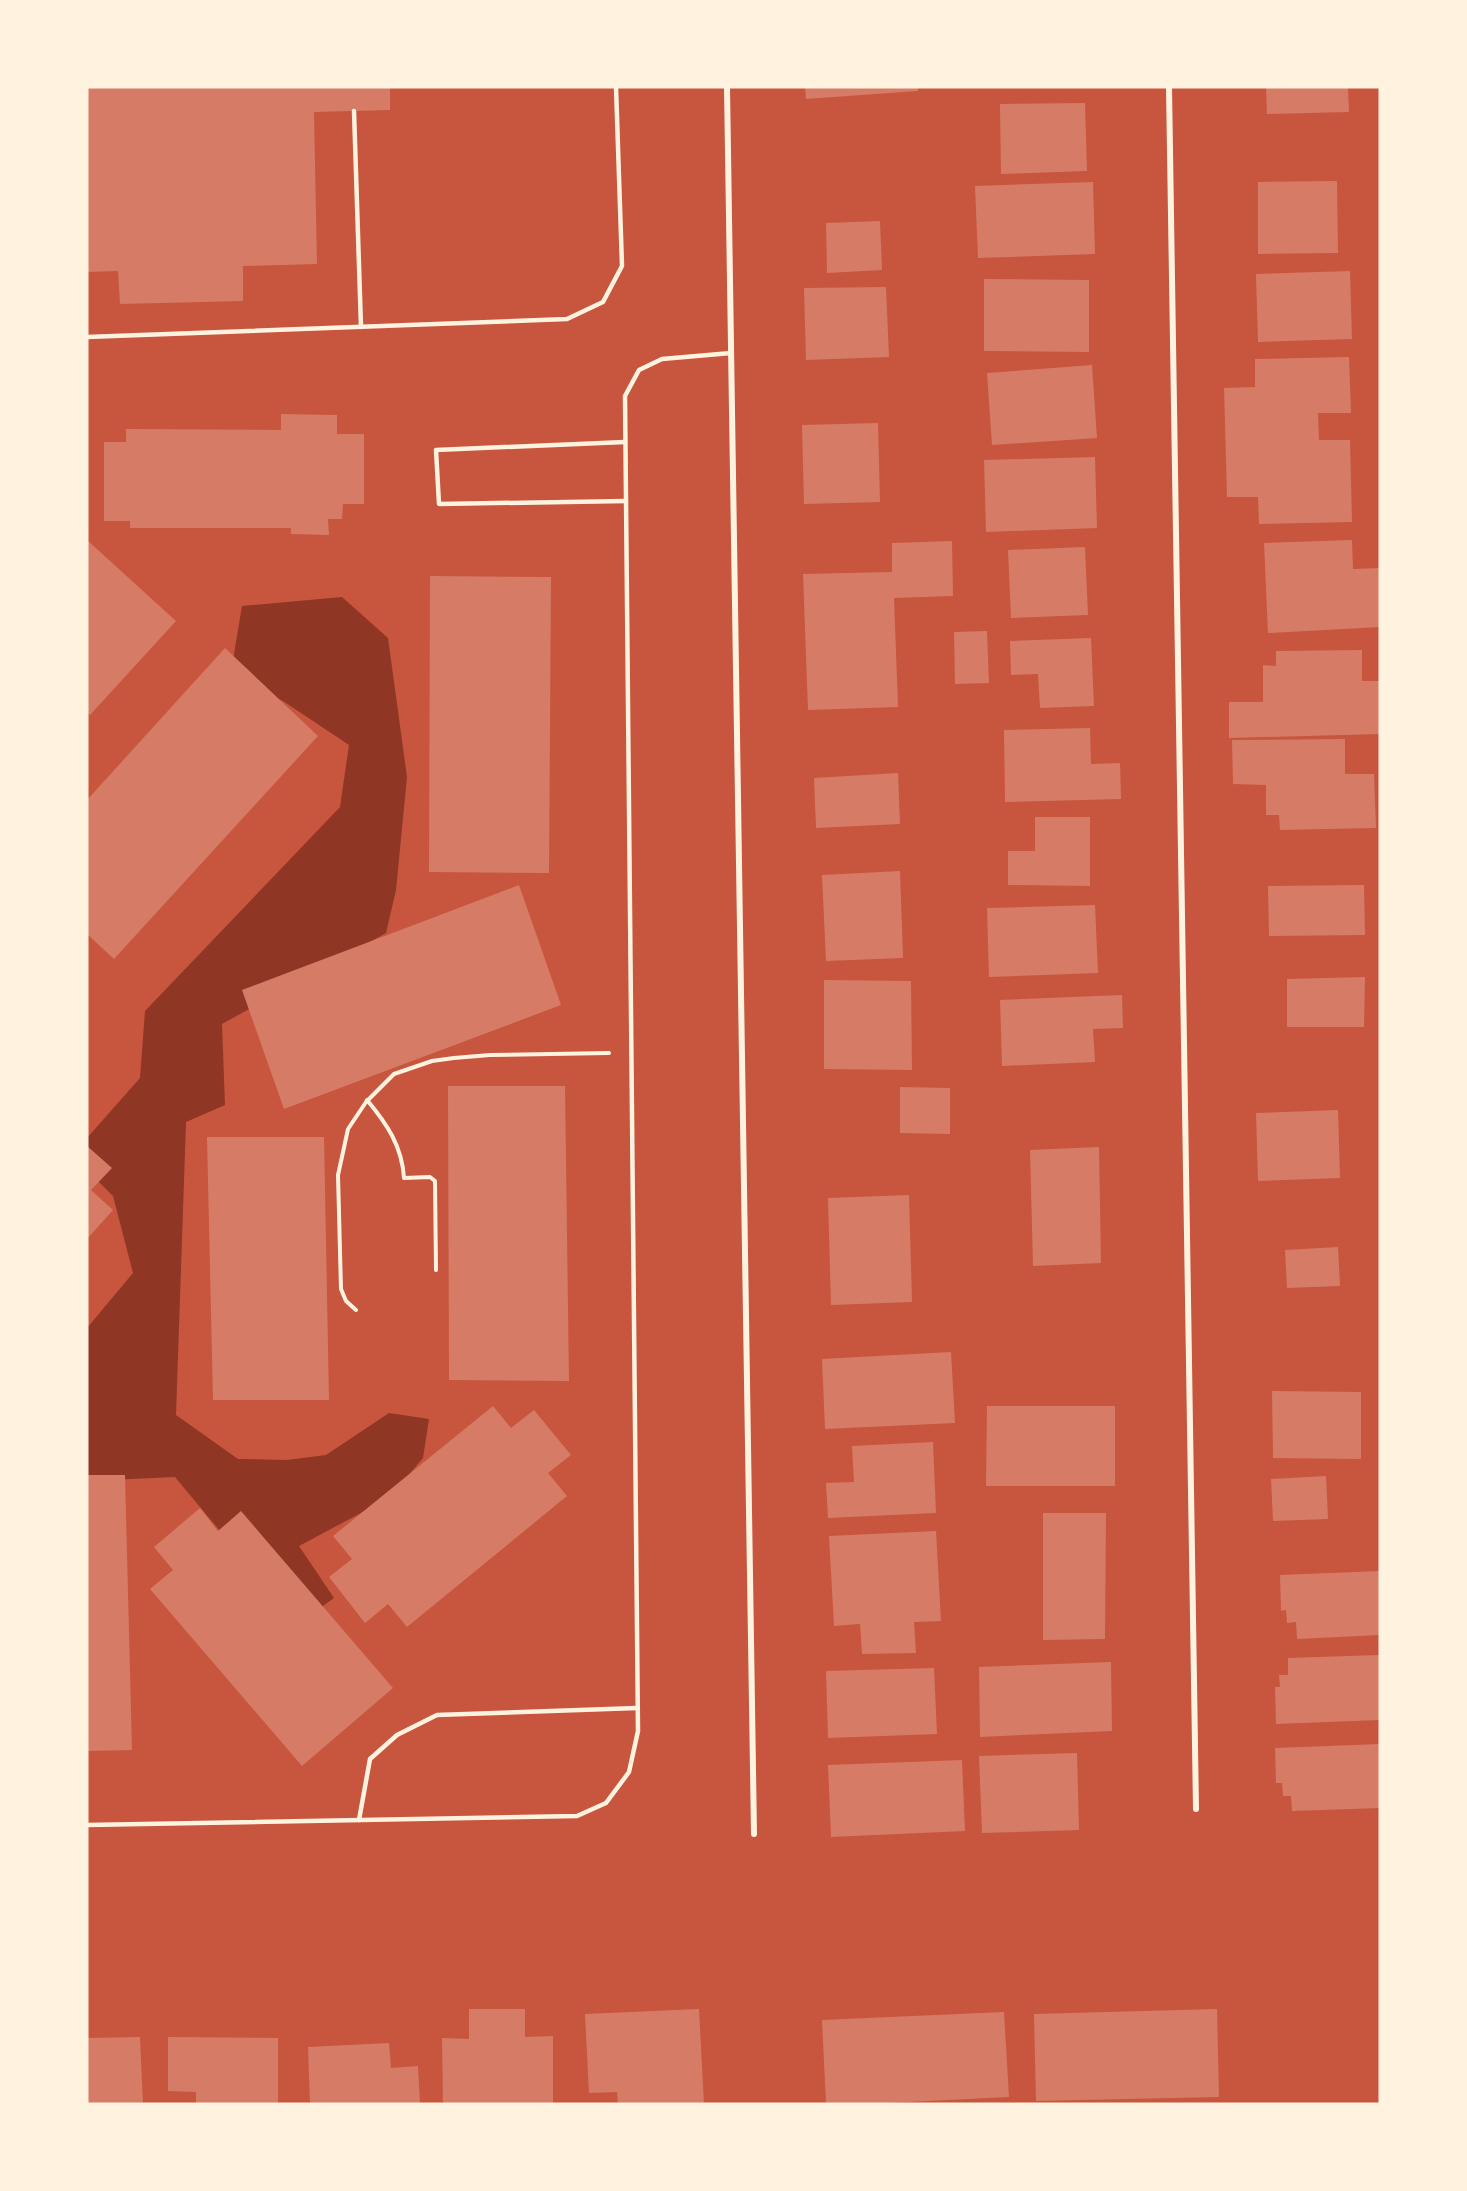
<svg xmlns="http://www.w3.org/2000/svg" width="1467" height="2191" font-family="'Open Sans',sans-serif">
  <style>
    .water { fill: #8f3625 }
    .building { fill: #d67c66 }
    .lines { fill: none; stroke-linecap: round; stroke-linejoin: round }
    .path { stroke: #fff3e0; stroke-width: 4 }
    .service { stroke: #fff3e0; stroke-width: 4.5 }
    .minor { stroke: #fff3e0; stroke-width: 6 }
  </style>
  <rect width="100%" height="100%" fill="#c8553d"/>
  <polygon class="water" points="342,597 388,638 407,777 396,890 386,933 222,1024 225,1105 186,1122 176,1415 238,1459 287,1460 326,1455 389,1413 429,1419 423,1458 389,1498 299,1546 334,1598 310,1615 260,1579 175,1477 87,1481 87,1328 133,1273 113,1196 87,1170 87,1138 140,1078 145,1011 340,807 349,745 283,701 242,684 233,660 242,606"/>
  <g class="building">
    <polygon points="87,87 390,87 390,110 314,112 317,264 243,266 243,301 120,304 118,271 87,272"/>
    <polygon points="805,87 918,87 918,91 806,99"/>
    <polygon points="1266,87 1348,87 1349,112 1267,114"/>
    <polygon points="1085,103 1087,171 1001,174 1000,104"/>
    <polygon points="1337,181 1338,253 1258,254 1258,182"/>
    <polygon points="1093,182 1095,254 978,258 975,186"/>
    <polygon points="880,221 882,270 827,273 826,223"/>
    <polygon points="1350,271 1352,339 1258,342 1256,274"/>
    <polygon points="984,279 1089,280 1089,352 984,351"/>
    <polygon points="886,287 889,357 806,360 804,288"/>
    <polygon points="1349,357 1351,413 1318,413 1319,440 1350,440 1352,522 1259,524 1258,497 1227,497 1224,388 1255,387 1255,359"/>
    <polygon points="1092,365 1097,438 992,445 987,373"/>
    <polygon points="281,414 337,415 337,434 364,434 364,504 343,504 342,519 328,519 329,535 291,534 291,528 130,528 130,521 104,521 104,442 126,442 126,429 281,430"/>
    <polygon points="878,423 880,502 804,504 802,425"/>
    <polygon points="1095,457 1097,528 986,532 984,460"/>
    <polygon points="87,540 176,621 90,715 87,712"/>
    <polygon points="1352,540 1353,569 1380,568 1380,627 1268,633 1264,543"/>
    <polygon points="952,541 953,596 894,598 898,707 808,710 803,574 892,572 892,543"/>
    <polygon points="1085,547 1088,615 1011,618 1008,550"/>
    <polygon points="430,576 551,577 549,873 429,872"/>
    <polygon points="987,631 989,683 955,684 954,632"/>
    <polygon points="1091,638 1094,706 1040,708 1038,674 1011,675 1010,641"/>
    <polygon points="225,648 318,736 114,959 87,934 87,800"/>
    <polygon points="1362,650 1362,681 1380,681 1380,734 1229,738 1229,702 1263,702 1263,665 1276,666 1276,651"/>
    <polygon points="1090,728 1091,764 1120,763 1121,799 1005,802 1004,730"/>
    <polygon points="1345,739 1345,774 1374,774 1376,828 1280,830 1279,815 1266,815 1266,785 1233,784 1232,740"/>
    <polygon points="898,773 900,824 816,828 814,778"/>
    <polygon points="1035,817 1090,817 1090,886 1008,885 1008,851 1035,851"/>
    <polygon points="900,871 903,958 826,961 822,875"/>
    <polygon points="519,885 561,1005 284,1109 242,990"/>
    <polygon points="1364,885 1365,935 1269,936 1268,886"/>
    <polygon points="1095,905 1098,973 989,977 987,908"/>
    <polygon points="1365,977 1364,1027 1287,1027 1287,979"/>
    <polygon points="824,980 911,981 912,1070 824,1069"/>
    <polygon points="1122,995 1123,1028 1093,1029 1095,1062 1002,1066 1000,1000"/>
    <polygon points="448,1086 565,1086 569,1381 449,1380"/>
    <polygon points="900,1087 950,1088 950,1134 900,1133"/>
    <polygon points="1338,1110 1340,1178 1258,1181 1256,1113"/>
    <polygon points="207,1137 324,1137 329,1400 213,1400"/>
    <polygon points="87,1146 112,1168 91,1190 113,1210 87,1239"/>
    <polygon points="1099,1147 1101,1263 1033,1266 1030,1150"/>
    <polygon points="909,1195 912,1302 831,1305 828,1198"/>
    <polygon points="1338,1247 1340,1286 1287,1288 1285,1250"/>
    <polygon points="951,1352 955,1423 825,1429 822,1359"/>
    <polygon points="1272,1391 1361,1392 1361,1459 1273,1458"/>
    <polygon points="493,1406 511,1428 534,1410 571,1455 548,1473 567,1496 407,1627 388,1604 365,1623 329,1577 352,1559 333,1536"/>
    <polygon points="987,1406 1115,1406 1115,1486 986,1486"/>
    <polygon points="933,1442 936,1513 828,1518 826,1483 854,1482 852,1446"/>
    <polygon points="87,1475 125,1475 132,1750 87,1751"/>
    <polygon points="1326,1476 1328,1519 1273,1521 1271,1479"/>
    <polygon points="200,1508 218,1531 241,1511 393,1688 302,1766 150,1589 173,1570 154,1547"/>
    <polygon points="1043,1513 1106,1513 1105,1639 1043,1640"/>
    <polygon points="936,1531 941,1621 914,1622 916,1653 862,1654 860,1624 834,1626 829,1536"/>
    <polygon points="1380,1571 1380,1635 1297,1639 1296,1622 1287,1623 1286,1610 1281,1611 1280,1575"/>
    <polygon points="1379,1655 1380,1720 1276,1724 1275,1687 1280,1687 1279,1675 1288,1675 1288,1658"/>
    <polygon points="1111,1662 1112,1731 980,1737 979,1667"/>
    <polygon points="934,1668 937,1734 828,1738 826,1671"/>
    <polygon points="1380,1744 1380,1808 1292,1811 1291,1796 1283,1796 1282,1783 1276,1783 1275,1748"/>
    <polygon points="1077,1753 1079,1830 982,1833 979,1756"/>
    <polygon points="962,1760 965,1831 831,1837 828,1765"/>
    <polygon points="469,2009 525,2009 525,2037 553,2036 553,2104 443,2104 442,2038 469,2039"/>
    <polygon points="699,2009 704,2104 618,2104 617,2092 589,2093 585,2014"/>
    <polygon points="1217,2009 1219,2097 1036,2101 1034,2014"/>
    <polygon points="1004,2012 1009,2097 866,2104 826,2104 822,2020"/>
    <polygon points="140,2037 143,2104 87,2104 87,2038"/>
    <polygon points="168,2037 278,2038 278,2104 196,2104 196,2092 168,2091"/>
    <polygon points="389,2043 391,2068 418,2066 420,2104 310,2104 308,2047"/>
  </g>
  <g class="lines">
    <g class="path">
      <path d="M 367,1100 C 387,1124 402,1146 404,1178 L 430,1177 L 435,1181 L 436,1270"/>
      <polyline points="356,1310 346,1301 341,1289 338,1175 348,1129 366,1102 394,1074 432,1061 454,1058 490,1055 609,1053"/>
    </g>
    <g class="service">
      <polyline points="354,111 361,327"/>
      <polyline points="87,337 567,319 603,302 622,266 616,87"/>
      <polyline points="625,442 436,450 439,504 626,501"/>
      <polyline points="359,1820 370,1759 397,1735 437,1715 637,1708"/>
      <polyline points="87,1825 577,1816 606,1803 629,1772 638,1731 625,396 639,370 662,359 731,353"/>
    </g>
    <g class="minor">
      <polyline points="727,87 754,1834"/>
      <polyline points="1169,87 1196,1809"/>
    </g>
  </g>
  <rect width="1467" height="2191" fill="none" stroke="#fff3e0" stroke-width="177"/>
</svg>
